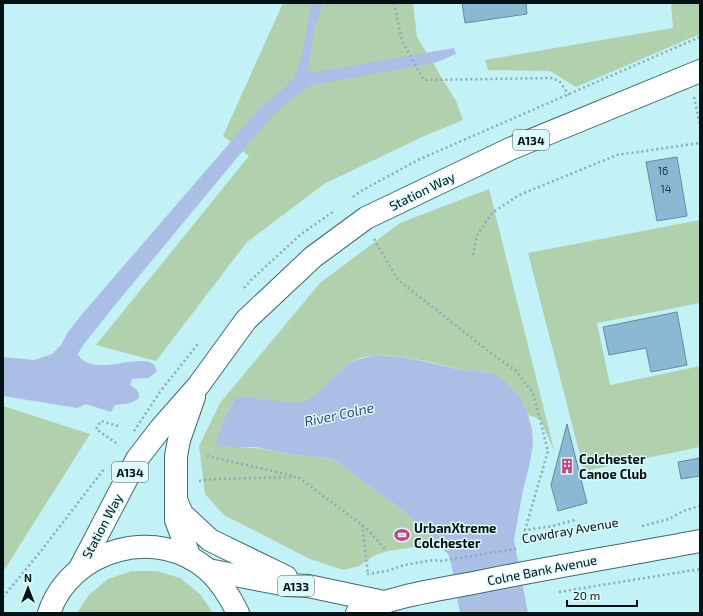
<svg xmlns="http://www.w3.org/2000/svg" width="703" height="616" font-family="'Exo 2',sans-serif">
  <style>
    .green { fill: #b1d0ae }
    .water { fill: #abbfe6 }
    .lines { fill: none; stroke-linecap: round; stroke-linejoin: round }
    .stream { stroke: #abbfe6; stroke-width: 7 }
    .building { fill: #8bb8d2; stroke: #688a9e }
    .major-casing { stroke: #3f6a6e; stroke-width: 24 }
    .path { stroke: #88adb1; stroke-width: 2.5; stroke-dasharray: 2 3; stroke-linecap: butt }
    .major { stroke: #fff; stroke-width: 22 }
    .path-bridge { stroke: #88adb1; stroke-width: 2.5; stroke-dasharray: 2 3; stroke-linecap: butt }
    .labels { text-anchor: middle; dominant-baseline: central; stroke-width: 3; stroke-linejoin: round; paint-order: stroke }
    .number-label { font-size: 11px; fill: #243c44 }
    .shield { fill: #dffafd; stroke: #44585a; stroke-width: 1 }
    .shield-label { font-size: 12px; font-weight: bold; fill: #021214 }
    .street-label { font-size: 13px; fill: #021214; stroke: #dffafd }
    .poi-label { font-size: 13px; font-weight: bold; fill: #021214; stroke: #dffafd; text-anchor: start }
    .water-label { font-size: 14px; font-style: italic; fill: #32497d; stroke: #dffafd }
  </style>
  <rect width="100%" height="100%" fill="#c2f1f6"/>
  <g class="green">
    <polygon points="283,3 413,3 417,37 456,101 463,120 422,137 324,184 247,242 156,361 96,345 249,156 223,136"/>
    <polygon points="671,3 700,3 700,34 576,87 550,71 488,70 485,60 673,28"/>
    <path d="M 489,189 L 554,450 L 540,419 L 528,415 L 523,403 L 495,374 L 473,370 L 465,371 C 437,364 370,343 346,366 C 337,374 316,399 305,402 C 290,406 271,400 256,398 C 249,398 242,398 235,398 L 225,417 L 220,434 L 234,448 L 257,448 L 295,455 L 328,458 L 338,462 L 378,493 L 400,508 L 438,544 L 387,551 L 373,556 L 359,566 L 343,570 L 310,559 L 224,515 L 205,494 L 199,446 L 220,403 L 320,283 L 400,223 Z"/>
    <polygon points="700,220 700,303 597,323 610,385 700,366 700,447 584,471 528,253"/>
    <polygon points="3,406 90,434 3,572"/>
    <polygon points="132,571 157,571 180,578 200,594 213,613 77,613 89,595 108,579"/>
  </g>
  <g class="water">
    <path d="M 311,3 L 319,3 L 308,69 L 316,72 L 454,48 L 456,54 L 435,63 L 312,85 L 302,91 L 270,118 L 111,310 L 84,344 L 78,354 C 79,357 82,360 84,361 C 103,373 140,354 153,364 C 155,366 156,369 157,372 L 148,378 L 132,379 L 130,385 C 135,389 140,390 139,398 C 132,404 125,404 115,405 L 111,412 L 86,404 L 77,408 L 3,396 L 3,357 L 34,360 L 52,354 L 61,345 L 68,332 L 83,313 L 259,109 L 285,87 L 293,78 L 299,65 L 304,45 Z"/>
    <polygon points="376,355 401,357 423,361 465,371 473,370 495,374 508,384 516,393 523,403 528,415 532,429 533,444 529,467 523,490 514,540 528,613 460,613 451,563 448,554 400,508 378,493 338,462 328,458 295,455 255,447 234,448 215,444 225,417 235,398 254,398 293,403 306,401 315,395 348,364 356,360"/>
  </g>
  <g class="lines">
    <polyline class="stream" points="315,18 319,3"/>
  </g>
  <g class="building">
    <polygon points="462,3 526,3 527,14 465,23"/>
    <polygon points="677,157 687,216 657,221 646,162"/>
    <polygon points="677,312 687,365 651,372 646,348 609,355 603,327"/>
    <polygon points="567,424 587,503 558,511 551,485"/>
    <polygon points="700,458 700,476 681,479 678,462"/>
  </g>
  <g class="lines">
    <g class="major-casing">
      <g id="major">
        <polyline points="177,502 182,514 210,540 286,577"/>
        <polyline points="190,558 176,520 176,456 179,440 194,397"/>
        <polyline points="79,570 137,459 161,428 198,386 246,320 313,257 366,218 510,149 700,71"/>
        <polyline points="208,570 287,585 308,586 384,602"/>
        <path d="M 49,613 C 71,548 158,525 209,571 C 222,583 230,597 238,613"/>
        <path d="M 357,613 C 395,595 438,590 478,582 C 552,567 626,555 700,541"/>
      </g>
    </g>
    <g class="path">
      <polyline points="394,3 402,41 424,80 553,78 560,82 569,95"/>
      <polyline points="694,97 700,126"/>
      <polyline points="353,197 361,191 418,160 654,57 700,37"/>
      <polyline points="374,239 398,280 491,353 516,371 533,393 548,451 525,530 553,526 575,520"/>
      <polyline points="473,255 477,235 492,213 519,195 617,155 700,143"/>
      <polyline points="244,288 251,280 300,235 334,211"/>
      <polyline points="162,389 198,344"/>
      <polyline points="118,426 101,421 96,429 119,445"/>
      <polyline points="207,456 294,476"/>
      <polyline points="199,481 213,479 298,477 365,527 387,551"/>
      <polyline points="362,525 368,574"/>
      <polyline points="642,526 669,519 683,511 700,506"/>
      <polyline points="367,574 387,571 404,565 433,560 440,561 516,549"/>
      <polyline points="559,592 700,569"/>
      <polyline points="3,597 41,551 104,469"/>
    </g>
    <use href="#major" class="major"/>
    <polyline class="path-bridge" points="134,431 162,389"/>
  </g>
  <defs>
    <g id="building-bare" transform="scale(1.2)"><path d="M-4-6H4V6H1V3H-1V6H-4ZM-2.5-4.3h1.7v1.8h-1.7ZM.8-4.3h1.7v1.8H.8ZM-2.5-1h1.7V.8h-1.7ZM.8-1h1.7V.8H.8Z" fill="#c8417f" stroke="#dffafd" stroke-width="2.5" paint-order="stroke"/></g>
    <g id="stadium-bare" transform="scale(1.2)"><path d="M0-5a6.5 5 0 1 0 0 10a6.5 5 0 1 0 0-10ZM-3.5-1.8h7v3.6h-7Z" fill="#c8417f" stroke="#dffafd" stroke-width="2.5" paint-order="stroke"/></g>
  </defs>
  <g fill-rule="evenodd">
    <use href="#building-bare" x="567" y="466"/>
    <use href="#stadium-bare" x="402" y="535"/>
  </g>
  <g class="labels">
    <g class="number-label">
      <text x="663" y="170">16</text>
      <text x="666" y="188">14</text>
    </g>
    <g class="shield">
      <rect x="513" y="130" width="36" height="20" rx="3"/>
      <rect x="112" y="462" width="36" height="20" rx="3"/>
      <rect x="278" y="576" width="36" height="20" rx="3"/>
    </g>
    <g class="shield-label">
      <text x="531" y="140">A134</text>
      <text x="130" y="472">A134</text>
      <text x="296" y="586">A133</text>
    </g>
    <g class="street-label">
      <text transform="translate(422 191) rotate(-26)">Station Way</text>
      <text transform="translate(102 526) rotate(-62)">Station Way</text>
      <text transform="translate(570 530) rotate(-10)">Cowdray Avenue</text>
      <text transform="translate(542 570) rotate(-11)">Colne Bank Avenue</text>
    </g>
    <g class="poi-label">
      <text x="579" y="459">Colchester<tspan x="579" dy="15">Canoe Club</tspan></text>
      <text x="414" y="528">UrbanXtreme<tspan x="414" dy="15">Colchester</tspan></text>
    </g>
    <g class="water-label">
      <text transform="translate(339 414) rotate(-12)">River Colne</text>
    </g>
  </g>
  <rect width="703" height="616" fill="none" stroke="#021214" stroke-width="8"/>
  <g transform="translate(28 588)" stroke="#dffafd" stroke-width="3" paint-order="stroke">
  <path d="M0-3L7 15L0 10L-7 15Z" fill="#021214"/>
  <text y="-6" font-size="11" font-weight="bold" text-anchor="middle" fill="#021214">N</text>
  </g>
  <path d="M567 600v6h70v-6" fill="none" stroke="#021214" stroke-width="2"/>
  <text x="573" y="600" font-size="12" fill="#021214" stroke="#dffafd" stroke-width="3" paint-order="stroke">20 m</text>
</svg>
